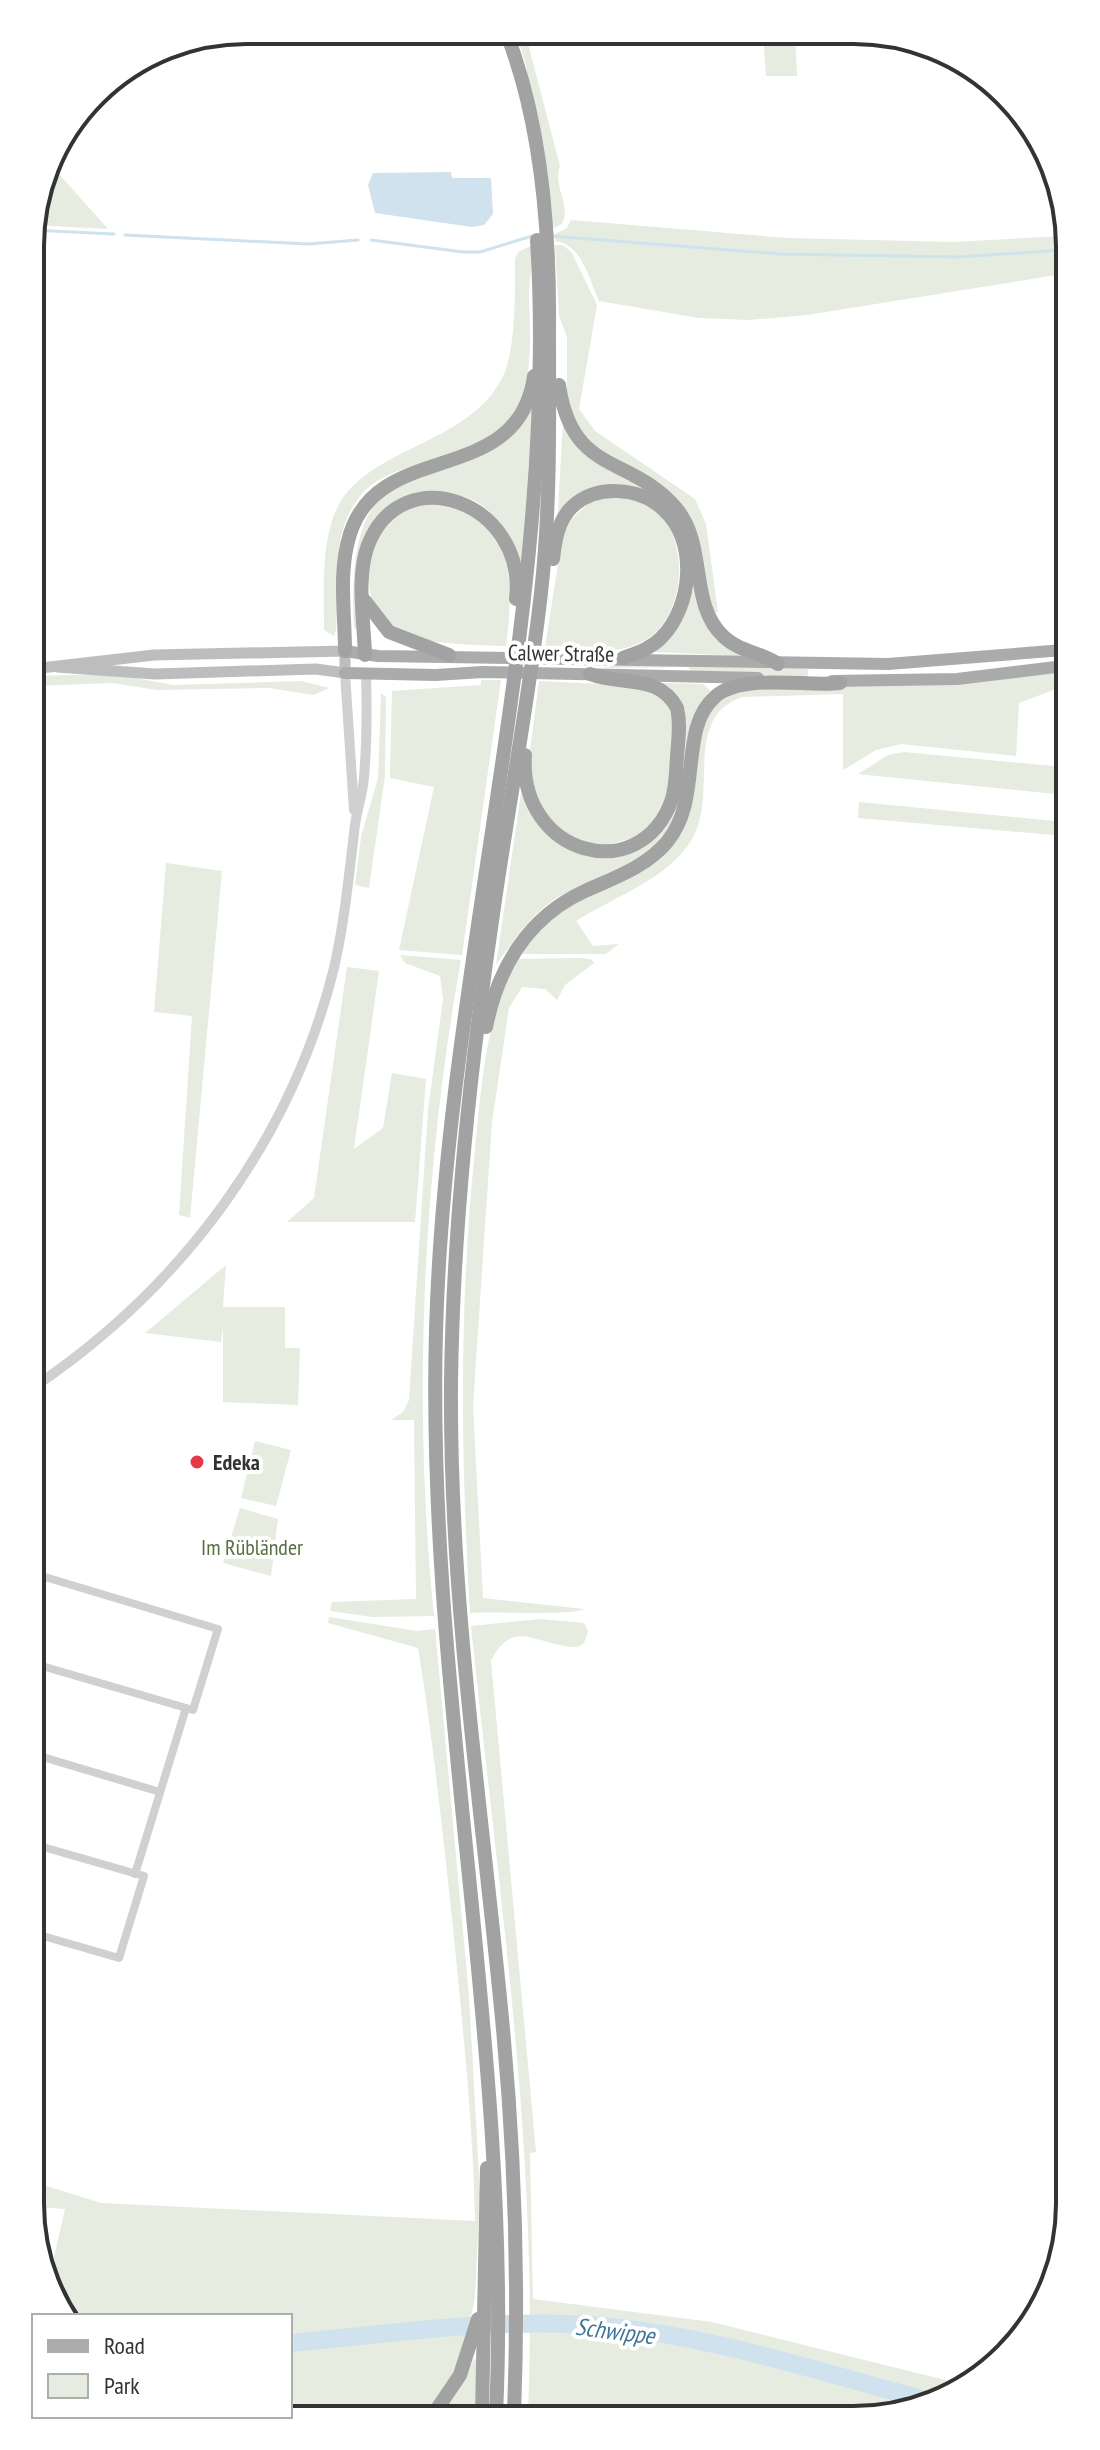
<svg xmlns="http://www.w3.org/2000/svg" width="1100" height="2450" font-family="'PT Sans Narrow',sans-serif">
  <style>
    .green { fill: #e6ecdf }
    .water { fill: #cfe2ee }
    .lines { fill: none; stroke-linecap: round; stroke-linejoin: round }
    .stream { stroke: #cfe2ee; stroke-width: 3 }
    .river { stroke: #cfe2ee; stroke-width: 18 }
    .minor { stroke: #d0d0d0; stroke-width: 8 }
    .tertiary { stroke: #d0d0d0; stroke-width: 10 }
    .secondary { stroke: #bdbdbd; stroke-width: 11 }
    .primary { stroke: #ababab; stroke-width: 12 }
    .trunk { stroke: #a2a2a2; stroke-width: 14 }
    .poi-dot { fill: #e63946; stroke: #fff; stroke-width: 3 }
    .labels { text-anchor: middle; dominant-baseline: central; stroke-width: 8; stroke-linejoin: round; paint-order: stroke }
    .street-label { font-size: 22px; fill: #333; stroke: #fff }
    .poi-label { font-size: 22px; font-weight: bold; fill: #333; stroke: #fff; text-anchor: start }
    .park-label { font-size: 22px; fill: #56703f; stroke: #fff }
    .water-label { font-size: 24px; font-style: italic; fill: #3f7597; stroke: #fff }
    .rim { fill: none; stroke: #333; stroke-width: 4 }
  </style>
  <rect width="100%" height="100%" fill="#fff"/>
  <g class="green">
    <path d="M 516,32 L 525,32 L 560,166 C 552,186 572,205 562,224 L 554,228 L 526,65 Z"/>
    <polygon points="763,33 795,33 797,76 766,76"/>
    <polygon points="49,163 108,229 32,225"/>
    <path d="M 571,220 L 787,238 L 954,242 L 1063,236 L 1063,274 L 807,315 L 749,320 L 699,318 L 599,301 C 589,279 582,244 555,241 L 555,234 L 567,228 Z"/>
    <path d="M 555,245 L 563,245 L 572,253 L 597,305 L 579,409 L 595,431 L 695,499 L 706,524 L 718,612 L 714,614 C 702,576 707,537 681,504 L 587,441 L 567,405 L 567,337 L 559,316 Z"/>
    <path d="M 531,246 C 534,263 529,277 529,295 C 531,354 537,419 472,448 C 441,462 384,466 361,495 C 328,536 340,583 336,630 L 334,636 L 324,630 C 324,593 321,551 334,515 C 361,445 471,448 504,374 C 516,347 515,289 515,259 L 518,252 Z"/>
    <path d="M 533,402 L 522,563 C 512,554 509,536 501,525 C 462,472 422,502 375,523 L 357,629 L 354,628 C 352,588 350,510 395,487 C 426,471 462,466 493,449 L 503,442 Z"/>
    <path d="M 563,420 C 586,472 647,474 678,517 C 709,561 683,620 737,650 L 738,656 L 656,652 C 664,638 678,628 685,612 C 706,556 676,477 605,487 C 584,490 574,504 558,512 Z"/>
    <path d="M 618,496 C 635,501 650,504 662,517 C 689,548 684,616 647,639 C 618,658 577,648 545,647 L 564,526 L 592,500 Z"/>
    <path d="M 424,504 C 514,505 515,575 506,646 C 486,646 413,643 398,633 C 358,607 360,545 396,516 C 403,510 414,507 424,504 Z"/>
    <polygon points="624,664 808,669 808,677 692,673 688,667 603,668"/>
    <path d="M 1064,672 L 1064,686 L 1019,703 L 1016,756 L 901,744 L 876,750 L 843,770 L 843,694 L 743,697 C 685,715 715,786 696,831 C 677,876 615,896 576,921 L 593,946 L 619,944 L 606,954 L 517,954 L 541,926 L 683,829 L 694,796 L 701,731 L 714,706 L 740,689 L 960,684 Z"/>
    <polygon points="114,674 173,685 301,681 330,688 313,695 269,688 157,690 112,683 32,686 32,676"/>
    <polygon points="481,680 501,680 462,955 399,950 434,787 390,778 392,691 481,685"/>
    <polygon points="539,681 642,686 661,695 674,717 672,786 650,826 635,837 604,846 569,838 539,810 528,766"/>
    <path d="M 662,683 L 703,684 L 713,693 C 700,738 690,808 658,843 C 636,867 595,881 568,892 C 536,906 514,940 496,965 L 521,793 C 536,808 535,829 559,844 C 591,864 614,852 644,836 C 652,831 663,827 669,819 C 681,802 689,725 682,705 C 679,695 670,690 662,683 Z"/>
    <polygon points="381,693 386,697 385,776 369,888 355,885 361,837 378,778"/>
    <polygon points="904,752 1064,767 1065,795 858,774 888,755"/>
    <polygon points="859,802 1065,822 1065,836 858,818"/>
    <polygon points="166,863 222,871 190,1218 179,1215 192,1016 154,1012"/>
    <path d="M 400,955 L 461,960 C 423,1170 412,1404 434,1616 L 372,1617 L 330,1611 L 332,1602 L 416,1599 L 414,1420 L 391,1420 L 403,1412 L 409,1400 L 428,1110 L 443,999 L 440,976 L 405,963 Z"/>
    <path d="M 513,959 L 581,958 L 591,959 L 594,963 L 565,985 L 557,1000 L 545,989 L 522,987 L 509,1008 L 492,1122 L 473,1406 L 483,1598 L 584,1609 C 571,1616 493,1611 470,1613 C 461,1461 459,1311 474,1160 C 481,1087 485,1027 513,959 Z"/>
    <polygon points="347,967 379,971 354,1149 383,1128 392,1073 426,1079 415,1222 287,1222 314,1198"/>
    <polygon points="226,1265 223,1307 285,1307 285,1348 300,1348 298,1405 223,1402 223,1327 221,1342 145,1333"/>
    <polygon points="255,1441 291,1450 276,1506 241,1498"/>
    <polygon points="240,1508 278,1519 271,1576 223,1563"/>
    <path d="M 329,1617 L 417,1631 L 435,1629 L 469,1996 L 480,2192 L 475,2297 L 463,2358 L 426,2415 L 290,2416 L 290,2316 L 72,2316 L 49,2279 L 65,2209 L 37,2207 L 37,2183 L 101,2203 L 475,2221 C 473,2120 462,2019 452,1918 C 442,1828 433,1738 418,1648 L 328,1623 Z"/>
    <path d="M 540,1619 L 584,1623 L 588,1631 L 584,1643 L 578,1647 C 541,1649 514,1614 491,1661 L 536,2152 L 530,2153 L 533,2299 L 712,2322 L 969,2386 L 910,2412 L 528,2414 C 539,2153 498,1889 471,1626 Z"/>
    <polygon points="474,2359 477,2359 475,2415 442,2415"/>
  </g>
  <polygon class="water" points="451,172 452,178 491,178 493,214 484,225 472,227 375,213 368,185 373,173"/>
  <g class="lines">
    <g class="stream">
      <polyline points="31,230 114,234"/>
      <polyline points="125,235 308,244 358,240"/>
      <polyline points="552,236 780,254 959,257 1063,250"/>
      <polyline points="371,240 463,252 480,252 532,236"/>
    </g>
    <path class="river" d="M 290,2343 C 392,2334 497,2317 600,2326 C 710,2335 827,2374 933,2402"/>
    <g class="minor">
      <polyline points="35,1574 218,1629 193,1710 35,1664"/>
      <polyline points="36,1755 160,1792"/>
      <polyline points="36,1845 144,1876 119,1958 36,1934"/>
      <polyline points="135,1874 186,1708"/>
    </g>
    <g class="tertiary">
      <polyline points="345,673 354,810"/>
      <path d="M 34,1387 C 181,1288 291,1141 334,968 C 345,920 349,873 355,825 C 357,809 363,793 364,777 C 367,743 367,708 366,674"/>
    </g>
    <polyline class="secondary" points="32,669 154,655 345,651 345,673 316,669 155,674 57,667"/>
    <g class="primary">
      <polyline points="345,651 378,656 888,664 1064,650"/>
      <polyline points="345,673 436,675 482,672 758,678"/>
      <polyline points="832,681 957,679 1064,666"/>
    </g>
    <g class="trunk">
      <path d="M 506,32 C 542,123 550,231 549,328 C 549,417 551,504 541,593 C 529,700 508,807 493,914 C 470,1069 453,1224 451,1382 C 449,1599 483,1814 503,2029 C 515,2158 519,2286 514,2414"/>
      <path d="M 559,385 C 572,476 630,454 676,508 C 708,546 688,604 724,637 C 740,652 761,652 778,664"/>
      <path d="M 553,559 C 555,541 558,520 572,507 C 596,484 639,487 663,509 C 698,540 693,606 661,638 C 650,649 636,653 623,658"/>
      <polyline points="365,601 389,632 449,655"/>
      <path d="M 345,651 C 345,613 338,571 350,534 C 380,438 518,489 534,376"/>
      <path d="M 365,655 C 364,621 356,577 368,545 C 402,457 527,502 516,599"/>
      <path d="M 525,755 C 518,855 641,889 672,799 C 676,786 676,771 677,757 C 678,741 681,724 677,708 C 659,673 621,686 590,674"/>
      <path d="M 486,1027 C 498,968 528,917 585,891 C 614,878 646,867 667,842 C 704,797 677,729 716,696 C 743,673 806,687 840,683"/>
      <polyline points="433,2415 460,2375 478,2319"/>
      <polyline points="482,2415 487,2168"/>
      <path d="M 496,2415 C 513,2051 426,1694 436,1331 C 446,965 560,607 537,240"/>
    </g>
  </g>
  <circle class="poi-dot" cx="197" cy="1462" r="8"/>
  <g class="labels">
    <g class="street-label">
      <text transform="translate(561 653) rotate(1)">Calwer Straße</text>
    </g>
    <g class="poi-label">
      <text x="213" y="1462">Edeka</text>
    </g>
    <g class="park-label">
      <text x="252" y="1547">Im Rübländer</text>
    </g>
    <g class="water-label">
      <text transform="translate(615 2331) rotate(7)">Schwippe</text>
    </g>
  </g>
  <path d="M0 0H1100V2450H0ZM246 44H854A202 202 0 0 1 1056 246V2204A202 202 0 0 1 854 2406H246A202 202 0 0 1 44 2204V246A202 202 0 0 1 246 44Z" fill="#fff" fill-rule="evenodd"/>
  <path class="rim" d="M246 44H854A202 202 0 0 1 1056 246V2204A202 202 0 0 1 854 2406H246A202 202 0 0 1 44 2204V246A202 202 0 0 1 246 44Z"/>
  <rect x="32" y="2314" width="260" height="104" fill="#ffffff" stroke="#adadad" stroke-width="2"/>
  <rect x="48" y="2340" width="40" height="12" fill="#ababab" stroke="#adadad" stroke-width="2"/>
  <text x="104" y="2354" font-size="24" fill="#333333">Road</text>
  <rect x="48" y="2374" width="40" height="24" fill="#e6ecdf" stroke="#adadad" stroke-width="2"/>
  <text x="104" y="2394" font-size="24" fill="#333333">Park</text>
</svg>
